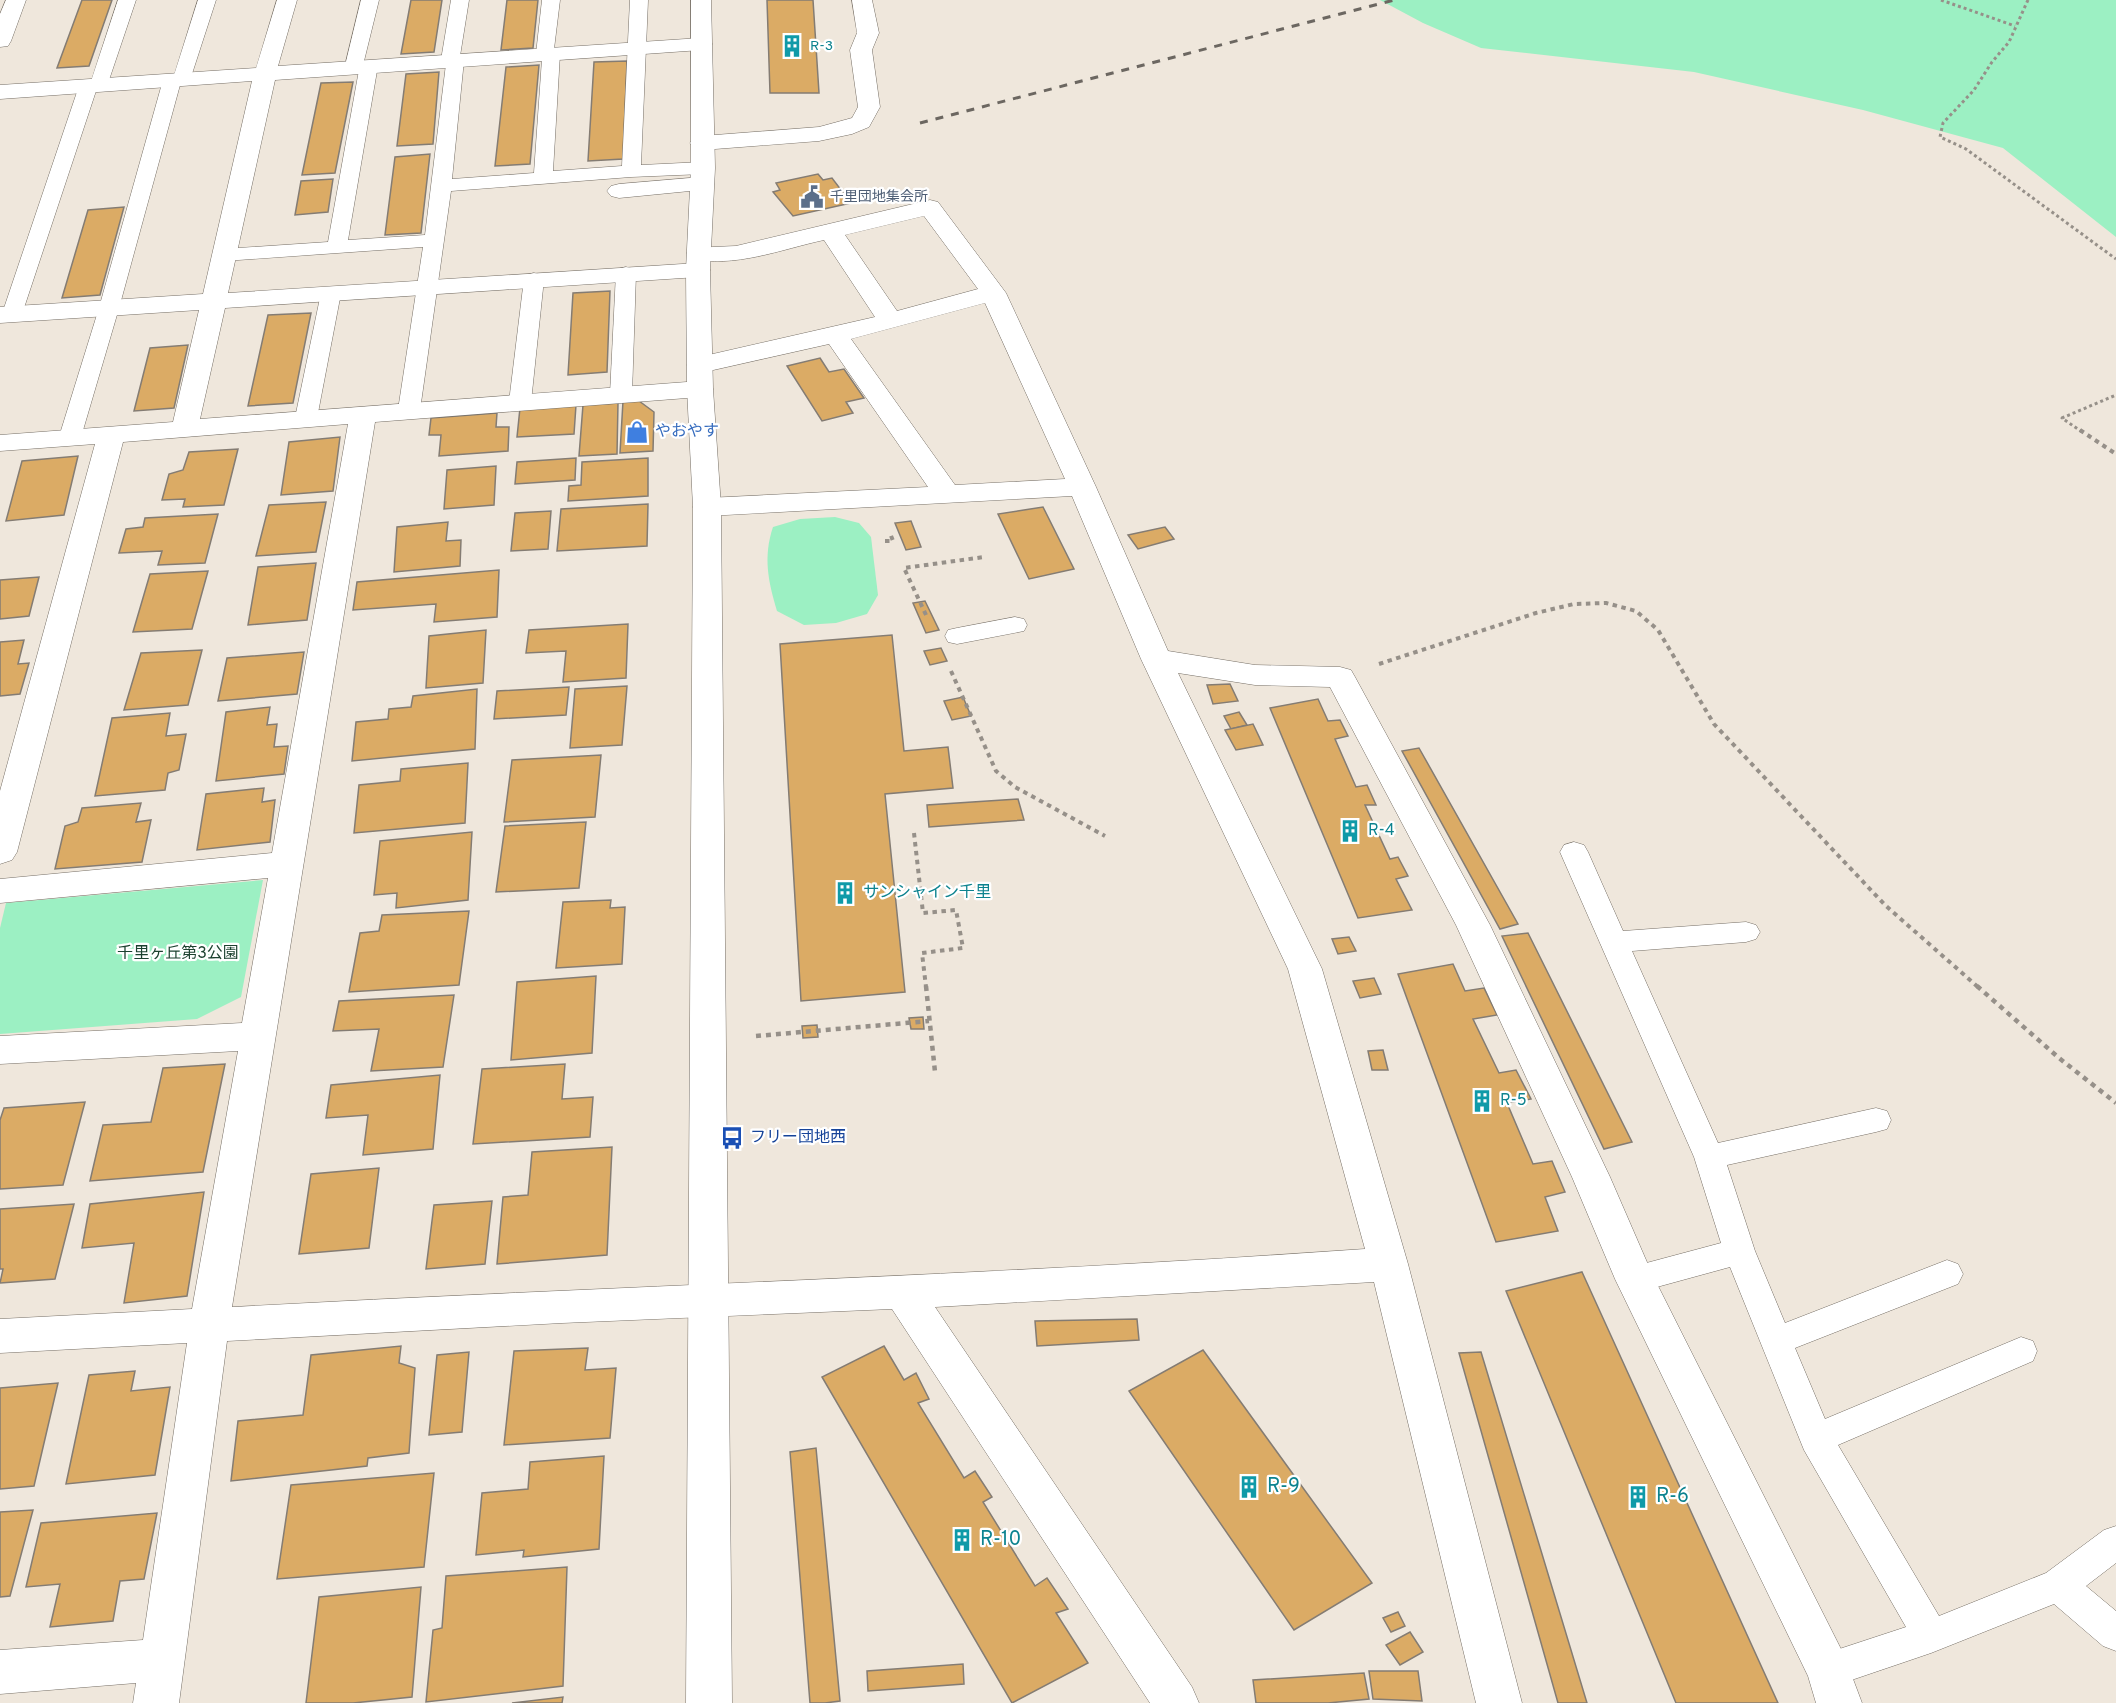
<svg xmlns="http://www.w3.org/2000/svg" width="2116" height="1703" font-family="Overpass,'Noto Sans JP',sans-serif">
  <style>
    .green { fill: #9cf0c3 }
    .building { fill: #dbab65; stroke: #847c73; stroke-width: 1.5 }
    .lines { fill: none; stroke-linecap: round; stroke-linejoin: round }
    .service-casing { stroke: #766f66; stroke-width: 1 }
    .minor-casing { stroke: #766f66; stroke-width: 1 }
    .tertiary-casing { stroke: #766f66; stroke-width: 1 }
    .path-far2 { stroke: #969089; stroke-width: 3; stroke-dasharray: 3 3; stroke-linecap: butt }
    .path-far1 { stroke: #969089; stroke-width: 4; stroke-dasharray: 4.5 4.5; stroke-linecap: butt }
    .path { stroke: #969089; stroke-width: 4.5; stroke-dasharray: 5 5; stroke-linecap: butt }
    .service { fill: #fff; fill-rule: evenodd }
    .minor { fill: #fff; fill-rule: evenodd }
    .tertiary { fill: #fff; fill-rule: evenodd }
    .rail { stroke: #6c6761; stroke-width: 3; stroke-dasharray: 8 8; stroke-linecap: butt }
    .labels { text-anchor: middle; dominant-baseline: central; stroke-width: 4.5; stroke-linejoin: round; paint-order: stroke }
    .far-culture-label { font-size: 14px; fill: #0d838f; stroke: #fff; text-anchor: start }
    .far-service-label { font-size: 14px; fill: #4e5e75; stroke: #fff; text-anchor: start }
    .shop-label { font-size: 16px; fill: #366cbe; stroke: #fff; text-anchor: start }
    .culture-label { font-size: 16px; fill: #0d838f; stroke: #fff; text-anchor: start }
    .park-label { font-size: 16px; fill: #1d4230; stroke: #fff }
    .transit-label { font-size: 16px; fill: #164399; stroke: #fff; text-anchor: start }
    .near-culture-label { font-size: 20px; fill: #0d838f; stroke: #fff; text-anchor: start }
  </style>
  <rect width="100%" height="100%" fill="#efe7dc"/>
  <g class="green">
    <polygon points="1380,0 2116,0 2116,237 2003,148 1863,110 1694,72 1481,48 1423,23"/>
    <path d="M 835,517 L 859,523 L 871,537 L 878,595 L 867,614 L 836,623 L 804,625 L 777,611 C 768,581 763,557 773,527 L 800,519 Z"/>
    <polygon points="263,880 241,997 197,1019 0,1034 0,928 6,903"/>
  </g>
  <g class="building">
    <polygon points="82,0 112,0 89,66 57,68"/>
    <polygon points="411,0 442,0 434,52 401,54"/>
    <polygon points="507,0 538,0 533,48 501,50"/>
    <polygon points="767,0 813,0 819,93 770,93"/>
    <polygon points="627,61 623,159 588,161 594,62"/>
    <polygon points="539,65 530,164 495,166 506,67"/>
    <polygon points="439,72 433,144 397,146 406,74"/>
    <polygon points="353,82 335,173 302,175 321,83"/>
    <polygon points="430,154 421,233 385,235 395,157"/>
    <polygon points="818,174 823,180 832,178 851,203 793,216 773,192 780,190 776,183"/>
    <polygon points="333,179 328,212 295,215 301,181"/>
    <polygon points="124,207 100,295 62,298 88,210"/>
    <polygon points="610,291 607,372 568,375 573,293"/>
    <polygon points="311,313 293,403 248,406 268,315"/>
    <polygon points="188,345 174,408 134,411 150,348"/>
    <polygon points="820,358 829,372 844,369 864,398 846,402 853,413 822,421 787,366"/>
    <polygon points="623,401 639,401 654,412 653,451 620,453"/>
    <polygon points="618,403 617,454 579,456 583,405"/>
    <polygon points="576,405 574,434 517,437 520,408"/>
    <polygon points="497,413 496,427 509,427 508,451 439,456 441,435 429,435 431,418"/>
    <polygon points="340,437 333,491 281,495 289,442"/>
    <polygon points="238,449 224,505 183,507 185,499 162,500 169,474 183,470 189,452"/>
    <polygon points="78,456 64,515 6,521 22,461"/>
    <polygon points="576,458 575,480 515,484 517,462"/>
    <polygon points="648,458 648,496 568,501 569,486 581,485 582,462"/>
    <polygon points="496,466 494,505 444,509 447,470"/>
    <polygon points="326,502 316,552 256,556 269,505"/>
    <polygon points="648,504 647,546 557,551 561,509"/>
    <polygon points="1043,507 1074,569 1029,579 998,514"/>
    <polygon points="551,511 548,549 511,551 515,513"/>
    <polygon points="218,514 205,563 158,565 162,551 119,553 126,529 143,527 145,518"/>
    <polygon points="911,521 921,547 906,550 895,523"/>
    <polygon points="448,522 446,541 461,540 460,566 394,572 397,527"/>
    <polygon points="1165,527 1174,539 1138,549 1128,535"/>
    <polygon points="316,563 307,620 248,625 258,567"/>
    <polygon points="499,570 497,617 434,622 436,604 353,610 357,582"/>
    <polygon points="208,571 192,629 133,632 150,574"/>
    <polygon points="39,577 29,616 0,619 0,580"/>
    <polygon points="925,601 939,630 926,633 913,603"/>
    <polygon points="628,624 626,678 563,682 566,651 526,653 529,630"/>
    <polygon points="486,630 483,683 426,688 429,636"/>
    <polygon points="892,635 904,751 948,747 953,788 885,794 905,992 801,1001 780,644"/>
    <polygon points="24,640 18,664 29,663 20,694 0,696 0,642"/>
    <polygon points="941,648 947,661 930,665 924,651"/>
    <polygon points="202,650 188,705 124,710 141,653"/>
    <polygon points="304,652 297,694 218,701 227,658"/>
    <polygon points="1230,684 1238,701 1213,704 1207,685"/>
    <polygon points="627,686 622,745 570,748 575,689"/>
    <polygon points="569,687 566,715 494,719 497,691"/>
    <polygon points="477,689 475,749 352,761 356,722 388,719 389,709 411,707 413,696"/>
    <polygon points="963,697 971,716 952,720 944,701"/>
    <polygon points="1318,699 1328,721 1340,720 1348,736 1335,739 1356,787 1367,785 1376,805 1365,805 1390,859 1398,857 1408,876 1396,879 1412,910 1358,918 1270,708"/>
    <polygon points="270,707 267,725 277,724 274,747 288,746 284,774 216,781 226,712"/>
    <polygon points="1239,712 1247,725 1231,729 1224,716"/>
    <polygon points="170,713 166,736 186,734 179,770 168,773 165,790 95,796 112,718"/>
    <polygon points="1253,724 1263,745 1236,750 1225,730"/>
    <polygon points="1419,748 1518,924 1500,929 1402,751"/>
    <polygon points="601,755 595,817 504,822 512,760"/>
    <polygon points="468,763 465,823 354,833 359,785 400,781 401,769"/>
    <polygon points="264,788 262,802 275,800 270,842 197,850 206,794"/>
    <polygon points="1018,799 1024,820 929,827 927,805"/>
    <polygon points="141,803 136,822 151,820 142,862 55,869 65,826 78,822 82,808"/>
    <polygon points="586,822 579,888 496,892 505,826"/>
    <polygon points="472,832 468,900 396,908 397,893 374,895 380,841"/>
    <polygon points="611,900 610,908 625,907 622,964 556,968 563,902"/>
    <polygon points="469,911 459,985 349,992 360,933 379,931 382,915"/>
    <polygon points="1528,933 1632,1142 1604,1149 1502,936"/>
    <polygon points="1349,937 1356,951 1338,954 1332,939"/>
    <polygon points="1453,964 1465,991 1484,988 1497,1015 1473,1019 1499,1073 1516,1070 1531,1099 1507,1103 1533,1164 1552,1161 1565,1192 1545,1197 1558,1231 1496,1242 1398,974"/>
    <polygon points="596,976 592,1053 511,1060 517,982"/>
    <polygon points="1374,978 1381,994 1360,998 1353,981"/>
    <polygon points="454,995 443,1067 371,1071 379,1029 333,1031 339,1001"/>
    <polygon points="923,1017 924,1029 911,1029 909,1018"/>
    <polygon points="817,1025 818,1037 803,1038 802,1026"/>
    <polygon points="1383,1050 1388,1070 1372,1070 1368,1051"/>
    <polygon points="225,1064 203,1172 90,1181 103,1125 151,1122 163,1068"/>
    <polygon points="565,1064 562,1099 593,1097 590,1137 473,1144 482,1069"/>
    <polygon points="440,1075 433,1149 363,1155 368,1115 326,1118 331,1085"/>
    <polygon points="85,1102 63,1185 0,1189 0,1120 4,1108"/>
    <polygon points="612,1147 607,1255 497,1264 503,1197 528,1195 532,1152"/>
    <polygon points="379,1168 369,1248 299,1254 311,1174"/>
    <polygon points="204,1192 187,1296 124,1303 134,1243 82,1248 90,1204"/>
    <polygon points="492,1201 485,1264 426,1269 434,1205"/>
    <polygon points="74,1204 55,1279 0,1283 3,1269 0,1269 0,1209"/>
    <polygon points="1582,1272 1778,1703 1676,1703 1506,1291"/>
    <polygon points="1137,1319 1139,1340 1037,1346 1035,1321"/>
    <polygon points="401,1346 399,1363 415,1368 409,1453 368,1458 367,1466 231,1481 238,1421 303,1415 311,1355"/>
    <polygon points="884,1346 904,1380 916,1373 929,1399 918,1403 964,1478 975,1471 992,1497 983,1502 1035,1586 1047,1578 1068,1609 1056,1613 1088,1663 1012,1703 822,1377"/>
    <polygon points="588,1348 585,1370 616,1368 610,1438 504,1445 514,1351"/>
    <polygon points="1203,1350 1372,1583 1294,1630 1129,1391"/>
    <polygon points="469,1352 462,1432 429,1435 437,1355"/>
    <polygon points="1481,1352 1587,1703 1558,1703 1459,1353"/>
    <polygon points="135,1371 131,1391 170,1387 155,1475 66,1484 89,1375"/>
    <polygon points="58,1383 34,1486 0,1489 0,1388"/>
    <polygon points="816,1448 840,1701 825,1703 810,1703 790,1452"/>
    <polygon points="604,1456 599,1549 523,1557 524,1550 476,1555 482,1493 528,1489 530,1462"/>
    <polygon points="434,1473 424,1567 277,1579 291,1485"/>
    <polygon points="33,1510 10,1596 0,1597 0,1512"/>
    <polygon points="157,1513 144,1579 120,1581 113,1621 50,1627 60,1584 26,1587 41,1523"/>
    <polygon points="567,1567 563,1686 426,1702 433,1630 442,1628 446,1576"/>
    <polygon points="421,1587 412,1697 353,1703 306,1703 319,1597"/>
    <polygon points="1398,1612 1405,1626 1391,1632 1383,1618"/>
    <polygon points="1410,1632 1423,1652 1400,1665 1386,1645"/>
    <polygon points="963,1664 964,1684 868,1691 867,1671"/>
    <polygon points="1369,1671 1418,1671 1422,1701 1373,1699"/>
    <polygon points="1364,1673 1369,1699 1328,1703 1256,1703 1253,1680"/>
    <polygon points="563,1697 562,1703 512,1703"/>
  </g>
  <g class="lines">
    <g class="service-casing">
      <g id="service">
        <polygon points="118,0 136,0 107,86 104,90 96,91 22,314 19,318 12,320 5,318 2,314 79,86 82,82 91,81"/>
        <polygon points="198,0 216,0 190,80 187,84 180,85 119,308 81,437 78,442 70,444 62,442 59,437 99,308 163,80 166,76 174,75"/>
        <polygon points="361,0 379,0 364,61 375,61 378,65 348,240 425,235 446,64 441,60 451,0 469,0 460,56 464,60 452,179 534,173 542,59 536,54 542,0 560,0 554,49 560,54 553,171 622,166 630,0 648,0 641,165 703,162 710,164 713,168 710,172 703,174 631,177 451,191 420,410 417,415 409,417 401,415 398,410 423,247 224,261 217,259 214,255 217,251 224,249 328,242 359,70 348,70 345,66"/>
        <polygon points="626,267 633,269 636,273 632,394 629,399 621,401 613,399 610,394 616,273 619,269"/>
        <polygon points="534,273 541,275 544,279 531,402 528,407 520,409 512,407 509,402 524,279 527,275"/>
        <polygon points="331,287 338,289 341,293 317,418 314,423 306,425 298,423 295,418 321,293 324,289"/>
        <polygon points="1015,617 1024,619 1027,625 1024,631 957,644 948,642 945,636 948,630 957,628"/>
        <polygon points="1574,842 1584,845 1588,852 1623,931 1746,922 1756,925 1760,932 1756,939 1746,942 1632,951 1718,1143 1876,1108 1887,1111 1891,1120 1887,1129 1876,1132 1727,1165 1755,1251 1785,1323 1947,1260 1958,1264 1963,1274 1958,1284 1795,1348 1825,1419 2021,1337 2033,1341 2037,1351 2033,1361 1838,1445 1939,1616 2046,1573 2104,1530 2116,1526 2116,1563 2086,1586 2116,1611 2116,1651 2103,1646 2054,1604 1931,1653 1828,1688 1815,1683 1810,1670 1815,1657 1906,1627 1804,1450 1730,1267 1635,1293 1624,1289 1619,1279 1624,1269 1721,1243 1694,1157 1560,852 1564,845"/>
      </g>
    </g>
    <g class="minor-casing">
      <g id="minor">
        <polygon points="6,0 26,0 11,41 8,46 0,47 0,14"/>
        <path d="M 277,0 L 297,0 L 278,66 L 701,38 L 709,39 L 712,44 L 709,49 L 701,50 L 275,80 L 228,293 L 698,263 L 707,265 L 710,270 L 707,275 L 698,277 L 225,308 L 200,419 L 700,381 L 709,383 L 713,389 L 709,395 L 700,397 L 375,422 L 232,1307 C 610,1286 988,1276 1365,1249 L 1288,969 L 1141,659 L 1072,496 L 707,516 L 697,513 L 693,507 L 697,501 L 707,498 L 928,487 L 829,344 L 700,373 L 691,371 L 687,365 L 691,359 L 875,317 L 824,240 C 782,249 733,269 690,258 L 687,253 L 690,248 L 736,246 L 930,200 L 938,202 L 1006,293 L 1096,487 L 1168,651 L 1255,665 L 1340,667 L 1351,670 L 1355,677 L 1490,925 L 1610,1177 L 1653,1276 L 1844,1655 L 1862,1703 L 1816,1703 L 1808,1676 L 1615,1279 L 1572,1177 L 1456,925 L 1330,687 L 1255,685 L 1178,673 L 1322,969 L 1408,1264 L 1522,1703 L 1476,1703 L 1374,1282 L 935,1307 L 1192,1687 L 1199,1703 L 1150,1703 L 892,1309 L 562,1323 L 227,1341 L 179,1703 L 133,1703 L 136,1683 L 0,1694 L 0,1650 L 143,1640 L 187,1343 L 0,1353 L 0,1319 L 192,1309 L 238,1051 L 0,1064 L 0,1036 L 242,1023 L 268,878 L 0,903 L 0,879 L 272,853 L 348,424 L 123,442 L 17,852 L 12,860 L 0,864 L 0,791 L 95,444 L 0,451 L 0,435 L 173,422 L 199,310 L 0,323 L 0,307 L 203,294 L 252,81 L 0,99 L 0,85 L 256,68 ZM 924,216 L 978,289 L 897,311 L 845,235 ZM 985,303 L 1065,479 L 955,485 L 851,339 Z"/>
        <polygon points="852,0 872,0 879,33 872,50 880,107 869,127 852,134 819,141 702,150 694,148 690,143 694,138 702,136 819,127 852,118 858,107 850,50 857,33"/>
        <polygon points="702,177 710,179 714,184 710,189 619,198 611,196 607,191 611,186 619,184"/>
      </g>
    </g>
    <g class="tertiary-casing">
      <polygon id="tertiary" points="691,0 711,0 715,168 710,270 713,389 721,507 732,1703 686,1703 693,507 687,389 686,270 691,168"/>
    </g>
    <g class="path-far2">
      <polyline points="1941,0 2015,26"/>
      <polyline points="2028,0 2009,42 1992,62 1974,90 1943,123 1940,137 1966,149 2116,259"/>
      <polyline points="2082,432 2062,418 2116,395"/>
    </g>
    <g class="path-far1">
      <polyline points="2080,430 2116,454"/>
      <polyline points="885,541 893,541 890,533"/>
      <polyline points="926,615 904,568 984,557"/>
      <polyline points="1379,664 1536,613 1574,604 1606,603 1636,611 1658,630 1714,724 1886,906 1978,987"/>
      <polyline points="951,671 996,771 1015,787 1105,836"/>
      <polyline points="914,833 923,913 956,910 963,948 922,953 926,987"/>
    </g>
    <g class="path">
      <polyline points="926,986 935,1072"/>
      <polyline points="1977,986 2059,1058 2116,1103"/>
      <polyline points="756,1036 929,1021"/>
    </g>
    <use href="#service" class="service"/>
    <use href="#minor" class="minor"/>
    <use href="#tertiary" class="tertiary"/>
    <polyline class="rail" points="920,123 1394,0"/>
  </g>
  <defs>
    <g id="building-bare" transform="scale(1.8)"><path d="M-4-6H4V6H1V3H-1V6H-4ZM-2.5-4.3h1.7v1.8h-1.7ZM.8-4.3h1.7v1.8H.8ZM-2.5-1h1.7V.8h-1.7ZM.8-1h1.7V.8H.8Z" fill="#0f9aa8" stroke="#fff" stroke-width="2.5" paint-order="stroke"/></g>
    <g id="civic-bare" transform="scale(1.8)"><path d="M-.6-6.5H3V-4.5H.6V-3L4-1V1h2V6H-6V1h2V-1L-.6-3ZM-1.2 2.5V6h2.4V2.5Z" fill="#5c6f8a" stroke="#fff" stroke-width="2.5" paint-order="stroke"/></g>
    <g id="shop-bare" transform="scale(1.8)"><path d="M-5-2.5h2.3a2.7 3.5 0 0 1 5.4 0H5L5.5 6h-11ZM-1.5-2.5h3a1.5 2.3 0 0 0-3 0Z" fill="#3f7fe0" stroke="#fff" stroke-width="2.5" paint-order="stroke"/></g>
    <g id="bus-bare" transform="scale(1.8)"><path d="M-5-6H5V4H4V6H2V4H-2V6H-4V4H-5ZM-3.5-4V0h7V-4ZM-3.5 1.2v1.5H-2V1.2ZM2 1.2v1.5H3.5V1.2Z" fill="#1a4fb4" stroke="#fff" stroke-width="2.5" paint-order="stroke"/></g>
  </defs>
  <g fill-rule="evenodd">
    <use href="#building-bare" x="792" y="46"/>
    <use href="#civic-bare" x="812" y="197"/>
    <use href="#shop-bare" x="637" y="432"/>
    <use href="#building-bare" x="1350" y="831"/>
    <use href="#building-bare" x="845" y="893"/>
    <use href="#building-bare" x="1482" y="1101"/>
    <use href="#bus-bare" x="732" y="1138"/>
    <use href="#building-bare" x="1249" y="1487"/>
    <use href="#building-bare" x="1638" y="1497"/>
    <use href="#building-bare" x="962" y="1540"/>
  </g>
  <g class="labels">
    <g class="far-culture-label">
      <text x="810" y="46">R-3</text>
    </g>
    <g class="far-service-label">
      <text x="830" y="197">千里団地集会所</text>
    </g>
    <g class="shop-label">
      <text x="655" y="432">やおやす</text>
    </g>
    <g class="culture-label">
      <text x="1368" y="831">R-4</text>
      <text x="863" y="893">サンシャイン千里</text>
      <text x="1500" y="1101">R-5</text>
    </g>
    <g class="park-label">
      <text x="178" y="954">千里ヶ丘第3公園</text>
    </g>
    <g class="transit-label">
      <text x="750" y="1138">フリー団地西</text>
    </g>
    <g class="near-culture-label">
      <text x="1267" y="1487">R-9</text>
      <text x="1656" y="1497">R-6</text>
      <text x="980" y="1540">R-10</text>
    </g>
  </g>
</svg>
